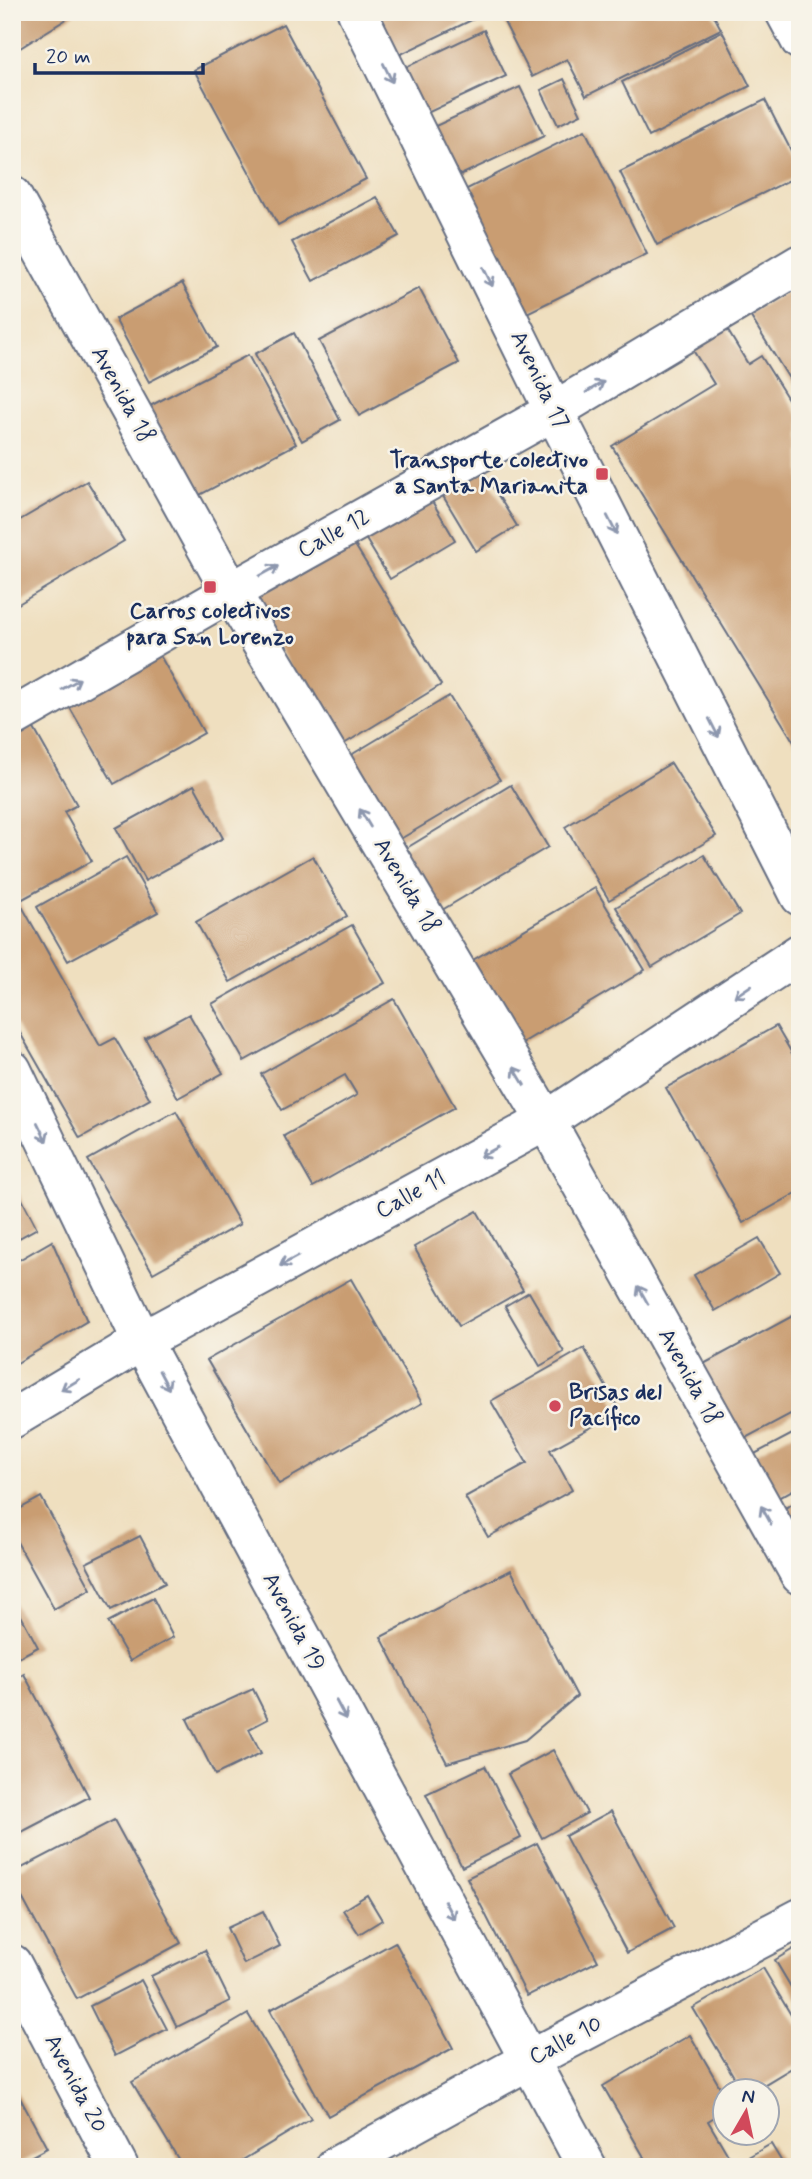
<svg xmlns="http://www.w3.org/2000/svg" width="812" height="2179" font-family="Mynerve,sans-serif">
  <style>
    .building { fill: #c99d72 }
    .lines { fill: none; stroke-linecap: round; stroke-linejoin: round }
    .minor-casing { stroke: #656d80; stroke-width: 42 }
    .minor { stroke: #fff; stroke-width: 38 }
    .oneway { stroke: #8d97ae }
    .poi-dot { fill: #d1495b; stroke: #f7f3e8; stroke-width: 2.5 }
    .labels { text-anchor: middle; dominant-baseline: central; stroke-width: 5; stroke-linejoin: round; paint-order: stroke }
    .street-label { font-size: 23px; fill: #1b2f5e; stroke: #f7f3e8 }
    .poi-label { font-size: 23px; font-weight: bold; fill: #1b2f5e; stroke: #f7f3e8; text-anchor: end }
  </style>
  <rect width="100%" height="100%" fill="#f7f3e8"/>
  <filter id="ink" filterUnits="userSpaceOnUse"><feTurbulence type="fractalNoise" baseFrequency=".0143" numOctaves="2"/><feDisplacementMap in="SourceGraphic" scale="14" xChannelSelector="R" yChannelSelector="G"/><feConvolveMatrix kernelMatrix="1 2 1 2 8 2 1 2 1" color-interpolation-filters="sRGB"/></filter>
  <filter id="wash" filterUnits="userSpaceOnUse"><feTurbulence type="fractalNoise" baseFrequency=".00686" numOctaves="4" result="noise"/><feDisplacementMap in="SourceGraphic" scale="28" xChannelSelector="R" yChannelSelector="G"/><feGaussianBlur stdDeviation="1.57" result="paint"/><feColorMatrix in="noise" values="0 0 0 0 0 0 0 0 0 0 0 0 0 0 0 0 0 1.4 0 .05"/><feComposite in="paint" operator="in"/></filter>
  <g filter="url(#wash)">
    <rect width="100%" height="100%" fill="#efdfbf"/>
    <g id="blocks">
      <g class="building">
        <polygon points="12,12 78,12 12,53"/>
        <polygon points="373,12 478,12 480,16 395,57"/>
        <polygon points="499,12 712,12 721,29 586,96 567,59 532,77"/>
        <polygon points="283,24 366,179 278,225 194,70"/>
        <polygon points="484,30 506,76 423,115 400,70"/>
        <polygon points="722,31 750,86 649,137 622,82"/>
        <polygon points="564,79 581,114 558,125 541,90"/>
        <polygon points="520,87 544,136 452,179 429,129"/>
        <polygon points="765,100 800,168 800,175 657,245 620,172"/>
        <polygon points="585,130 647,254 523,315 461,192"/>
        <polygon points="377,197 399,236 313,281 292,242"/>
        <polygon points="182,283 217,347 149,382 115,319"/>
        <polygon points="800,284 800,381 793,385 749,314"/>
        <polygon points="419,288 459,363 359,416 319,341"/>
        <polygon points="725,326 748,364 761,356 800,418 800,752 612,446 714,384 691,347"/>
        <polygon points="294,333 340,420 302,441 255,354"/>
        <polygon points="248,355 296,444 196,497 148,407"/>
        <polygon points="483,471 517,526 476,551 443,496"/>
        <polygon points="87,481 124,541 15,606 12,601 12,507 20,520"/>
        <polygon points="426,491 455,540 390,579 361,531"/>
        <polygon points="350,537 441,685 339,747 248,597"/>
        <polygon points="154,645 204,733 114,784 63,696"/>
        <polygon points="449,696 500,780 397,841 346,758"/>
        <polygon points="28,718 77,805 64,812 92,861 19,901 100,1046 115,1038 150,1099 80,1138 12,1019 12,727"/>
        <polygon points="671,763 716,836 609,900 565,827"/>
        <polygon points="194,785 223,838 145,881 116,828"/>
        <polygon points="511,785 548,847 437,913 400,852"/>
        <polygon points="704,855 740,914 652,967 616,907"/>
        <polygon points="313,856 347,916 230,982 196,922"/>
        <polygon points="126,857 158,912 68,961 37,907"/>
        <polygon points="595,888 645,970 512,1049 461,967"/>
        <polygon points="352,925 385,983 244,1061 212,1004"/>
        <polygon points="394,999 455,1107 313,1187 284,1136 357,1095 345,1075 282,1110 261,1074"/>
        <polygon points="189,1014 223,1073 178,1098 145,1038"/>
        <polygon points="776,1026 800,1067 800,1191 743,1223 666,1088"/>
        <polygon points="176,1111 240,1224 153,1273 88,1160"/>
        <polygon points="12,1180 37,1228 12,1242"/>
        <polygon points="477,1211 523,1290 459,1326 414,1247"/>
        <polygon points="759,1238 780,1273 715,1311 694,1275"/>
        <polygon points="52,1241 87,1321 12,1366 12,1264"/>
        <polygon points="351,1279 422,1403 279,1484 207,1360"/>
        <polygon points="529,1292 564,1352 540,1366 505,1306"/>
        <polygon points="800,1312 800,1409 738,1442 698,1367"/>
        <polygon points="584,1348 620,1411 550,1450 572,1490 488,1537 465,1497 527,1463 491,1401"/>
        <polygon points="800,1430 800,1486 771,1502 747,1458"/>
        <polygon points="41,1497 91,1589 54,1609 12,1533 12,1513"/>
        <polygon points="800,1500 800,1543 781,1510"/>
        <polygon points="140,1536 165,1583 111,1610 86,1563"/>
        <polygon points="511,1570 577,1696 525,1740 447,1763 381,1637"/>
        <polygon points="153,1598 173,1637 130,1661 108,1622"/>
        <polygon points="12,1599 38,1647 12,1661"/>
        <polygon points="24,1674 89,1797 12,1837 12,1681"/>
        <polygon points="253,1689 268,1719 249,1729 261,1753 215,1775 187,1719"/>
        <polygon points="553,1750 587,1813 542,1838 508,1774"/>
        <polygon points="485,1766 521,1838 462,1867 426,1794"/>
        <polygon points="611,1811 674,1928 627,1953 565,1836"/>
        <polygon points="114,1820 181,1943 77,1999 12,1879 12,1873"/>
        <polygon points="537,1843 598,1961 527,1996 467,1878"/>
        <polygon points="367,1895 382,1920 359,1934 343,1910"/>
        <polygon points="263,1911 280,1946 244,1964 227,1928"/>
        <polygon points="395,1942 453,2048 328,2116 270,2010"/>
        <polygon points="800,1945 800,2002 775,1960"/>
        <polygon points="205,1950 230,2001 177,2027 151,1976"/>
        <polygon points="763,1968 800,2030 800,2063 752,2092 743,2092 693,2008"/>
        <polygon points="141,1980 167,2029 115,2056 90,2006"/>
        <polygon points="248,2014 311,2119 231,2167 183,2167 132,2082"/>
        <polygon points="690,2035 724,2094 724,2111 708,2121 735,2167 628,2167 644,2157 603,2086"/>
        <polygon points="12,2083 47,2148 12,2167"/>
        <polygon points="771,2144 785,2167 747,2167 743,2160"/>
      </g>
    </g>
  </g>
  <g filter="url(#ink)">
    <use href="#blocks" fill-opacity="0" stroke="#656d80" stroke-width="2"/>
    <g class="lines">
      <g class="minor-casing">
        <g id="minor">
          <polyline points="357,12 554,411 800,896"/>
          <polyline points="785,12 800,40"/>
          <polyline points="12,196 231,592 546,1121 800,1575"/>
          <polyline points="12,718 231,592 554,411 800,264"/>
          <polyline points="12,1070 142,1341 587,2167"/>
          <polyline points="12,1419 142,1341 546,1121 800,953"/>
          <polyline points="12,1964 119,2167"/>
          <polyline points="335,2167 529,2060 800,1918"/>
        </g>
      </g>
      <use href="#minor" class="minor"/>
    </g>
    <defs><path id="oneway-shaft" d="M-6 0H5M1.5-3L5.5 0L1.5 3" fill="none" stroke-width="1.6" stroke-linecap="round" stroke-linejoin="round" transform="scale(1.75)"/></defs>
    <g class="oneway">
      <use href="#oneway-shaft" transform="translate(388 73) rotate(64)"/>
      <use href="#oneway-shaft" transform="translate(488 277) rotate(64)"/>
      <use href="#oneway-shaft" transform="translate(595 387) rotate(-31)"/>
      <use href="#oneway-shaft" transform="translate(612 525) rotate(63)"/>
      <use href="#oneway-shaft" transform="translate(269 571) rotate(-29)"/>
      <use href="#oneway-shaft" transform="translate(71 684) rotate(-30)"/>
      <use href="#oneway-shaft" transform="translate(714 728) rotate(63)"/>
      <use href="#oneway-shaft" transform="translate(365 818) rotate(-121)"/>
      <use href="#oneway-shaft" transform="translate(743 991) rotate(146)"/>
      <use href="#oneway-shaft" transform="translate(519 1076) rotate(-121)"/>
      <use href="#oneway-shaft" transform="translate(42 1132) rotate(64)"/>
      <use href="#oneway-shaft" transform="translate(489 1152) rotate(151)"/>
      <use href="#oneway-shaft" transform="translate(289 1261) rotate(151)"/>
      <use href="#oneway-shaft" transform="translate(643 1295) rotate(-119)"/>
      <use href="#oneway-shaft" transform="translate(164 1380) rotate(62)"/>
      <use href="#oneway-shaft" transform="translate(70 1385) rotate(149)"/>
      <use href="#oneway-shaft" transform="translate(766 1515) rotate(-119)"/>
      <use href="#oneway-shaft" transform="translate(341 1710) rotate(62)"/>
      <use href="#oneway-shaft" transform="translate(449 1910) rotate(62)"/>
    </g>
  </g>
  <g class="poi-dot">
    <rect x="595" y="467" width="14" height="14" rx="3.5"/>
    <rect x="203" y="580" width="14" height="14" rx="3.5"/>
    <circle cx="555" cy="1406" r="7"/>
  </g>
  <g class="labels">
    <g class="street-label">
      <text transform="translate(539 380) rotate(64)">Avenida 17</text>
      <text transform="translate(122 395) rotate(61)">Avenida 18</text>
      <text transform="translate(334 534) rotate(-29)">Calle 12</text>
      <text transform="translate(406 886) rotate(59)">Avenida 18</text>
      <text transform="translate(411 1195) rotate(-29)">Calle 11</text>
      <text transform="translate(689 1377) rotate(61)">Avenida 18</text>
      <text transform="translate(293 1622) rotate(62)">Avenida 19</text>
      <text transform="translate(566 2041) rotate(-28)">Calle 10</text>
      <text transform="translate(75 2084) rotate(62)">Avenida 20</text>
    </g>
    <g class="poi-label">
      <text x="588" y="461">Transporte colectivo<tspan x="588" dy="26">a Santa Marianita</tspan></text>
      <text x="210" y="612" text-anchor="middle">Carros colectivos<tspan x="210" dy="26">para San Lorenzo</tspan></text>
      <text x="569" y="1393" text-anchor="start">Brisas del<tspan x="569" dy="26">Pacífico</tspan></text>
    </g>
  </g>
  <rect width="812" height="2179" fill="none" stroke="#f7f3e8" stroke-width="42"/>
  <g transform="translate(746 2112) rotate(9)"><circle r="33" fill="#f7f3e8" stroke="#9fa5b1" stroke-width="2"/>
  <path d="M0-5L12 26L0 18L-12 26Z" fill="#d1495b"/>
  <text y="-10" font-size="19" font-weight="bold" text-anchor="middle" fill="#1b2f5e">N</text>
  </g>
  <path d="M35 63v10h168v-10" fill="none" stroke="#1b2f5e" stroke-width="3.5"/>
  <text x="46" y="63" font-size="21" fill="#1b2f5e" stroke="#f7f3e8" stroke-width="5" paint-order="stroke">20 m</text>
</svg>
